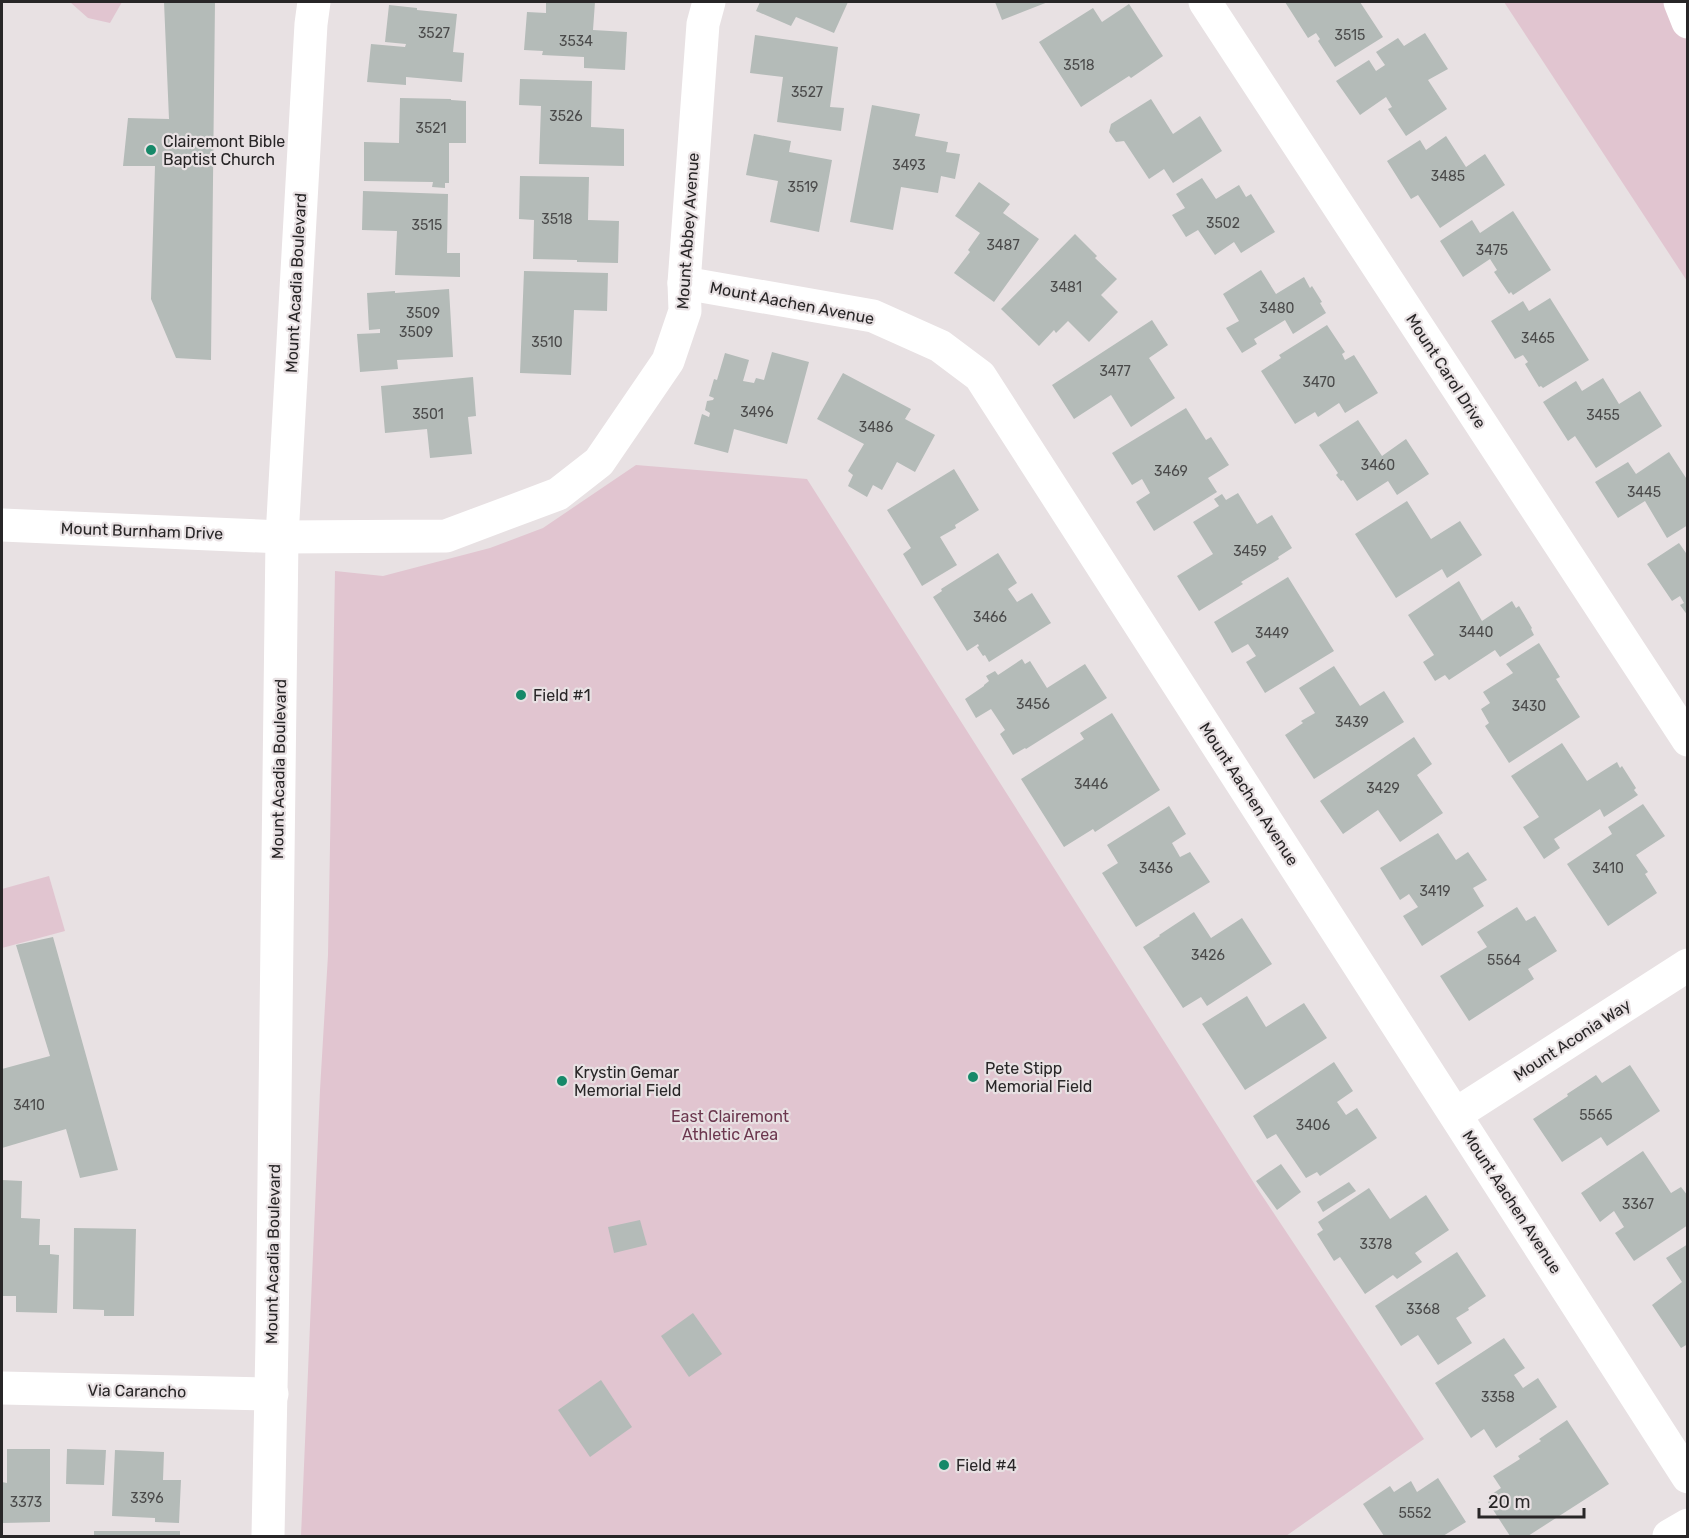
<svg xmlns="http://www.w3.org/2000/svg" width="1689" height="1538" font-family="Rubik,sans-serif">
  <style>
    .green { fill: #e1c5d0 }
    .building { fill: #b4bbb8 }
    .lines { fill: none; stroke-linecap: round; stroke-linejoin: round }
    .street { stroke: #fff; stroke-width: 33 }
    .secondary { stroke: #fff; stroke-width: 33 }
    .poi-dot { fill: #168969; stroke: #e8e1e3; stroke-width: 2 }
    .labels { text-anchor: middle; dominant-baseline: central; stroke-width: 4.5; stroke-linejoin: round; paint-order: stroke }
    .number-label { font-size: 14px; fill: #4b4b4b }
    .poi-label { font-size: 16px; fill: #282627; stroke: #e8e1e3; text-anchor: start }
    .street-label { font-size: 16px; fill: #282627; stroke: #e8e1e3 }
    .park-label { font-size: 16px; fill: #6b374e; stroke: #e8e1e3 }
  </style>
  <rect width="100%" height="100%" fill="#e8e1e3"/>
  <g class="green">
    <polygon points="70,2 122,2 110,23 88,18"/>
    <polygon points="1504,2 1687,2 1687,281"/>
    <polygon points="636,465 807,479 1259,1191 1424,1439 1286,1536 301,1536 320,1090 328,955 335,571 383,576 490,548 543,528"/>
    <polygon points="49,876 65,931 2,948 2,889"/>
  </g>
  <g class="building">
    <polygon points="164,2 215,2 211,360 176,358 151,299 155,166 123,166 128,118 169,119"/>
    <polygon points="546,2 595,2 593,30 627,32 625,70 584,68 584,57 542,55 543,51 524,50 527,12 546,13"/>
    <polygon points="760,2 848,2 834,33 796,17 791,26 756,11"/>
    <polygon points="995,2 1048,2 1002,20"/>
    <polygon points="1285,2 1360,2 1383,37 1335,67 1318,41 1320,39 1316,33 1308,38"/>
    <polygon points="1129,4 1163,56 1131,78 1129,76 1081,107 1039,42 1093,8 1102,22"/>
    <polygon points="389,5 417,8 417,10 457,14 453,52 464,53 462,82 406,77 406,85 367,82 371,44 405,47 406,44 385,42"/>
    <polygon points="1425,33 1448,69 1428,80 1447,109 1406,136 1388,109 1392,107 1386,97 1360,115 1336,81 1369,60 1376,71 1385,65 1376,52 1398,38 1404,46"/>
    <polygon points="755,35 838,47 830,107 844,108 841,131 777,122 783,77 750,73"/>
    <polygon points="520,79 592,81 591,127 624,129 624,166 539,164 541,106 519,105"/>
    <polygon points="400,98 451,99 451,100 466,101 466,143 449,143 449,183 445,183 445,188 432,187 433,182 364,181 364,142 399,143"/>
    <polygon points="1151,99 1173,134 1200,116 1222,151 1173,183 1164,169 1149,179 1124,141 1116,142 1109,132 1111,124"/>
    <polygon points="872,105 920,114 915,136 948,142 946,152 960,154 955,179 941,176 938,193 901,187 893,230 850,222"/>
    <polygon points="754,134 791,141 789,152 832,160 819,232 770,222 778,181 746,175"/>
    <polygon points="1446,136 1466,167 1485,154 1505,185 1440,228 1418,195 1411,199 1387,161 1420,140 1426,150"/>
    <polygon points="520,176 589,177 588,220 619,221 618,263 577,262 577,260 533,259 534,220 519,219"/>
    <polygon points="1202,178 1216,199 1239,185 1246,197 1251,194 1275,232 1241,253 1234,242 1215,255 1198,230 1186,237 1172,215 1185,208 1176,194"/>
    <polygon points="979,182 1010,204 1003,213 1039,239 994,302 954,273 970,252 968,250 980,233 955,216"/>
    <polygon points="363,191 448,194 447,253 460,253 460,277 395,275 397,231 362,230"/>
    <polygon points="1513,211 1551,270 1513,295 1511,292 1509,294 1494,272 1497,270 1490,259 1463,277 1440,241 1472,220 1480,233"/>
    <polygon points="1075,234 1097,256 1095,258 1117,279 1101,295 1118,312 1089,342 1068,321 1056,333 1054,330 1039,346 1001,309"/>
    <polygon points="1261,270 1276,294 1304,277 1310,288 1312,286 1322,302 1320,303 1326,313 1293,334 1285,320 1254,339 1257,344 1242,353 1226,328 1239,321 1223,294"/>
    <polygon points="524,271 608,273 607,311 574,310 571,375 520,373"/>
    <polygon points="449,289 453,357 397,360 398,369 360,372 357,334 380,333 380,329 369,330 367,293 395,291 395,293"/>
    <polygon points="1550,298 1589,360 1543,388 1541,386 1539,387 1525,364 1528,362 1523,355 1515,359 1491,321 1523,301 1529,311"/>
    <polygon points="1152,320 1168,345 1149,358 1175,398 1131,427 1111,395 1074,419 1052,385"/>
    <polygon points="1327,325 1345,352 1342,354 1345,360 1354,355 1378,393 1345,413 1339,403 1318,417 1315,412 1295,424 1261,371 1281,358 1279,355"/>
    <polygon points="772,352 809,362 787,444 734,429 728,453 694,444 702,414 709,417 710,413 705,410 707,401 713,400 714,398 709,396 714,379 717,380 725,353 749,360 743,381 754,383 756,378 764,380"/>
    <polygon points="843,373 911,409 905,419 935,435 915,472 897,462 882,490 873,485 867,497 848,486 853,475 848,471 864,444 817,419"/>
    <polygon points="473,377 476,416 468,417 472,454 430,458 427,429 385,433 381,386"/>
    <polygon points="1603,378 1619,404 1640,391 1662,426 1596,468 1575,436 1568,441 1543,402 1576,381 1582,391"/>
    <polygon points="1186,408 1206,440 1211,437 1229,465 1208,478 1217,492 1154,531 1136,502 1150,493 1142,479 1132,485 1112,453"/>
    <polygon points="1358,420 1382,456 1406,439 1429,474 1397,495 1388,481 1357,501 1343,480 1341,481 1336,475 1338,473 1319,445"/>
    <polygon points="1669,452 1688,481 1688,525 1667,538 1645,501 1618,518 1595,482 1628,462 1636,474"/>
    <polygon points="954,469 979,510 955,525 956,528 940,537 957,565 922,586 903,554 911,548 887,510"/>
    <polygon points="1238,493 1257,524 1272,515 1292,548 1278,557 1279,559 1241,582 1243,584 1199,611 1177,576 1213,554 1193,522 1219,506 1214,499 1222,494 1226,500"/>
    <polygon points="1407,501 1431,539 1460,521 1482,555 1447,578 1442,569 1396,598 1355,534"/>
    <polygon points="1679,543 1686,553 1688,552 1688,616 1680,605 1684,603 1680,596 1672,601 1647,564"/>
    <polygon points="998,553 1017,583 1008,589 1017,602 1032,593 1051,623 989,662 985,655 983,656 977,647 979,646 978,644 967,651 933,597 942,591 941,589"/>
    <polygon points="1288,577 1334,651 1265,693 1246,662 1256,656 1248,644 1232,653 1214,622"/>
    <polygon points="1459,581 1482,621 1512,601 1516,608 1519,606 1532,628 1531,629 1534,635 1500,657 1495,650 1449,680 1445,675 1435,681 1423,662 1434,655 1408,615"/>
    <polygon points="1539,643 1560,677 1556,679 1580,717 1509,763 1485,726 1489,723 1481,709 1490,703 1483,692 1513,673 1506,664"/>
    <polygon points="1022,659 1025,664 1030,661 1047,688 1085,664 1107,698 1026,749 1025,748 1013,755 1000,734 1005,730 991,709 976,718 965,699 984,686 984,685 989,681 986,676 995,671 998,675"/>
    <polygon points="1334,666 1360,706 1384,691 1404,722 1314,779 1285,735 1303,723 1301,721 1315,713 1299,688"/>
    <polygon points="1112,713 1160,790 1095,832 1093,829 1064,847 1021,779 1084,739 1080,733"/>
    <polygon points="1414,737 1432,764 1417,775 1443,813 1400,842 1378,810 1343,834 1320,801"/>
    <polygon points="1562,743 1587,781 1617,762 1620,768 1622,766 1636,788 1634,790 1638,795 1604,817 1600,809 1554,839 1560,848 1544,859 1523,827 1539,817 1511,776"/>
    <polygon points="1643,804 1665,836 1636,855 1648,872 1645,874 1657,893 1608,926 1567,864 1612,834 1608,827"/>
    <polygon points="1169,806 1186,834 1172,843 1180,857 1190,852 1210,882 1136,927 1102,873 1118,863 1107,845"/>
    <polygon points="1438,833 1456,860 1468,852 1487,880 1473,888 1484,906 1422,946 1403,916 1418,907 1409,894 1400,900 1380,868"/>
    <polygon points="1517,907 1526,921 1535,916 1557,951 1528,969 1534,979 1469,1021 1440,976 1487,947 1477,932"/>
    <polygon points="1194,912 1211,938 1242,918 1272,964 1207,1006 1201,997 1183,1008 1143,947 1160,936 1159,935"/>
    <polygon points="53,937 118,1170 80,1178 66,1129 2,1148 2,1069 50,1056 16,945"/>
    <polygon points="1247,996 1266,1027 1304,1003 1327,1038 1245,1090 1202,1024"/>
    <polygon points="1334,1062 1353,1091 1337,1102 1346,1115 1357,1108 1377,1138 1320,1176 1317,1172 1306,1178 1276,1134 1267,1139 1253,1116"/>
    <polygon points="1630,1065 1660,1111 1607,1146 1601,1137 1562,1162 1533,1119 1568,1096 1567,1094 1596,1075 1602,1083"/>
    <polygon points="1643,1151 1671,1193 1681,1187 1688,1196 1688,1225 1634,1261 1615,1233 1624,1227 1614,1211 1600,1222 1581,1193"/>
    <polygon points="1281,1164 1301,1192 1277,1210 1256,1181"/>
    <polygon points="2,1180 22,1181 21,1218 40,1219 39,1245 50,1245 50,1254 59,1255 57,1313 16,1312 16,1296 2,1296"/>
    <polygon points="1349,1182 1356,1191 1323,1212 1317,1202"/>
    <polygon points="1369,1188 1390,1219 1426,1195 1449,1230 1415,1253 1422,1262 1397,1279 1393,1275 1365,1294 1340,1257 1334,1261 1317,1234 1323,1230 1318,1222"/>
    <polygon points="640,1220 647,1245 614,1253 608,1227"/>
    <polygon points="74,1228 136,1229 134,1316 104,1316 104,1310 73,1309"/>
    <polygon points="1688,1244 1688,1344 1681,1348 1652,1305 1682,1282 1666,1258"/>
    <polygon points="1457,1252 1486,1296 1468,1308 1469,1310 1456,1318 1472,1343 1438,1365 1418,1335 1401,1346 1375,1306"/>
    <polygon points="693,1313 722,1354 689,1377 661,1336"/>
    <polygon points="1504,1338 1525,1368 1514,1375 1523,1388 1538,1378 1557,1407 1496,1448 1484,1429 1471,1438 1435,1383"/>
    <polygon points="601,1380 632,1427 590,1457 558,1410"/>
    <polygon points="1567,1420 1609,1484 1528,1536 1510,1536 1488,1502 1491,1499 1489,1496 1501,1488 1493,1476 1520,1459 1518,1456 1541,1441 1539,1439"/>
    <polygon points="7,1449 50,1449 50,1522 2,1523 2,1482 7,1483"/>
    <polygon points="67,1449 106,1450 104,1485 66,1484"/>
    <polygon points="115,1450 164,1452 163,1480 181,1480 179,1523 155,1522 155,1518 112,1516"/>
    <polygon points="1438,1478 1466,1522 1443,1536 1384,1536 1363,1504 1390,1486 1394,1492 1411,1481 1417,1492"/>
    <rect x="94" y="1531" width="86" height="5"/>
  </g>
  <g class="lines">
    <g class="street">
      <polyline points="1205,2 1688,740"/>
      <polyline points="684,283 873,316 940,346 980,376 1688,1477"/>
      <polyline points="2,525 282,537 446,536 558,494 599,462 668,361 685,311 684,283 703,24 709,2"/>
      <polyline points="1456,1114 1688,965"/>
      <polyline points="2,1388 272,1394"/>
      <polyline points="1669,1536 1688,1525"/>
    </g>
    <g class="secondary">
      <polyline points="1680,2 1688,22"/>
      <polyline points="268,1536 272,1340 282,537 311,24 314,2"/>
    </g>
  </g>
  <g class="poi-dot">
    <circle cx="151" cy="150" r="6"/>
    <circle cx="521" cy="695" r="6"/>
    <circle cx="973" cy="1077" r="6"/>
    <circle cx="562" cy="1081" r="6"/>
    <circle cx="944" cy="1465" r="6"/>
  </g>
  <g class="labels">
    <g class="number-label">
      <text x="434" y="33">3527</text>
      <text x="1350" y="35">3515</text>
      <text x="576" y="41">3534</text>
      <text x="1079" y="65">3518</text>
      <text x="807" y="92">3527</text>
      <text x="566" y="116">3526</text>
      <text x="431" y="128">3521</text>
      <text x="909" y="165">3493</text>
      <text x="1448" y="176">3485</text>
      <text x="803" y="187">3519</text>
      <text x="557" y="219">3518</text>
      <text x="1223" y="223">3502</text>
      <text x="427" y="225">3515</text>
      <text x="1003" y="245">3487</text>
      <text x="1492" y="250">3475</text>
      <text x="1066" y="287">3481</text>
      <text x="1277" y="308">3480</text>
      <text x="423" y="313">3509</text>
      <text x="416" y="332">3509</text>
      <text x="1538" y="338">3465</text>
      <text x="547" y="342">3510</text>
      <text x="1115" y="371">3477</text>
      <text x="1319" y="382">3470</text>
      <text x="757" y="412">3496</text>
      <text x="428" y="414">3501</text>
      <text x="1603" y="415">3455</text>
      <text x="876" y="427">3486</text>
      <text x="1378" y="465">3460</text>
      <text x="1171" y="471">3469</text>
      <text x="1644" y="492">3445</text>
      <text x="1250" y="551">3459</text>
      <text x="990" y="617">3466</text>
      <text x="1476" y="632">3440</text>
      <text x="1272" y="633">3449</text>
      <text x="1033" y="704">3456</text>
      <text x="1529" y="706">3430</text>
      <text x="1352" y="722">3439</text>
      <text x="1091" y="784">3446</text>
      <text x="1383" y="788">3429</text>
      <text x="1156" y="868">3436</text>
      <text x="1608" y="868">3410</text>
      <text x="1435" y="891">3419</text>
      <text x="1208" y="955">3426</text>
      <text x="1504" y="960">5564</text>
      <text x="29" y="1105">3410</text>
      <text x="1596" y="1115">5565</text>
      <text x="1313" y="1125">3406</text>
      <text x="1638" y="1204">3367</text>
      <text x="1376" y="1244">3378</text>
      <text x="1423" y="1309">3368</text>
      <text x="1498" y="1397">3358</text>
      <text x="147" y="1498">3396</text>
      <text x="26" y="1502">3373</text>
      <text x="1415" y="1513">5552</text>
    </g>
    <g class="poi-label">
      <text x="163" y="141">Clairemont Bible<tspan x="163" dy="18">Baptist Church</tspan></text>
      <text x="533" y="695">Field #1</text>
      <text x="985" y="1068">Pete Stipp<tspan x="985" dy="18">Memorial Field</tspan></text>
      <text x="574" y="1072">Krystin Gemar<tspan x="574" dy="18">Memorial Field</tspan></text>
      <text x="956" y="1465">Field #4</text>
    </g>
    <g class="street-label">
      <text transform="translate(688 231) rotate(-86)">Mount Abbey Avenue</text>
      <text transform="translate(296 283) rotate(-87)">Mount Acadia Boulevard</text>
      <text transform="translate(792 303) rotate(11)">Mount Aachen Avenue</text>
      <text transform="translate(1446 371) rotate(57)">Mount Carol Drive</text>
      <text transform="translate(142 531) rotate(2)">Mount Burnham Drive</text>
      <text transform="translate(279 769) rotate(-89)">Mount Acadia Boulevard</text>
      <text transform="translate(1249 794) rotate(57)">Mount Aachen Avenue</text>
      <text transform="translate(1572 1040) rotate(-33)">Mount Aconia Way</text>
      <text transform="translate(1512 1202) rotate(57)">Mount Aachen Avenue</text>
      <text transform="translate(273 1254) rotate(-89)">Mount Acadia Boulevard</text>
      <text transform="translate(137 1391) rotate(1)">Via Carancho</text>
    </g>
    <g class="park-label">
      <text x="730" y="1116">East Clairemont<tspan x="730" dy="18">Athletic Area</tspan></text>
    </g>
  </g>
  <rect width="1689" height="1538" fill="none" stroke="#282627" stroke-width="6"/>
  <path d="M1479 1508v9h105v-9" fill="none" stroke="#282627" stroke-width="3"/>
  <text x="1488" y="1508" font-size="18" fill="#282627" stroke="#e8e1e3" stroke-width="4.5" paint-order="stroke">20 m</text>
</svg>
